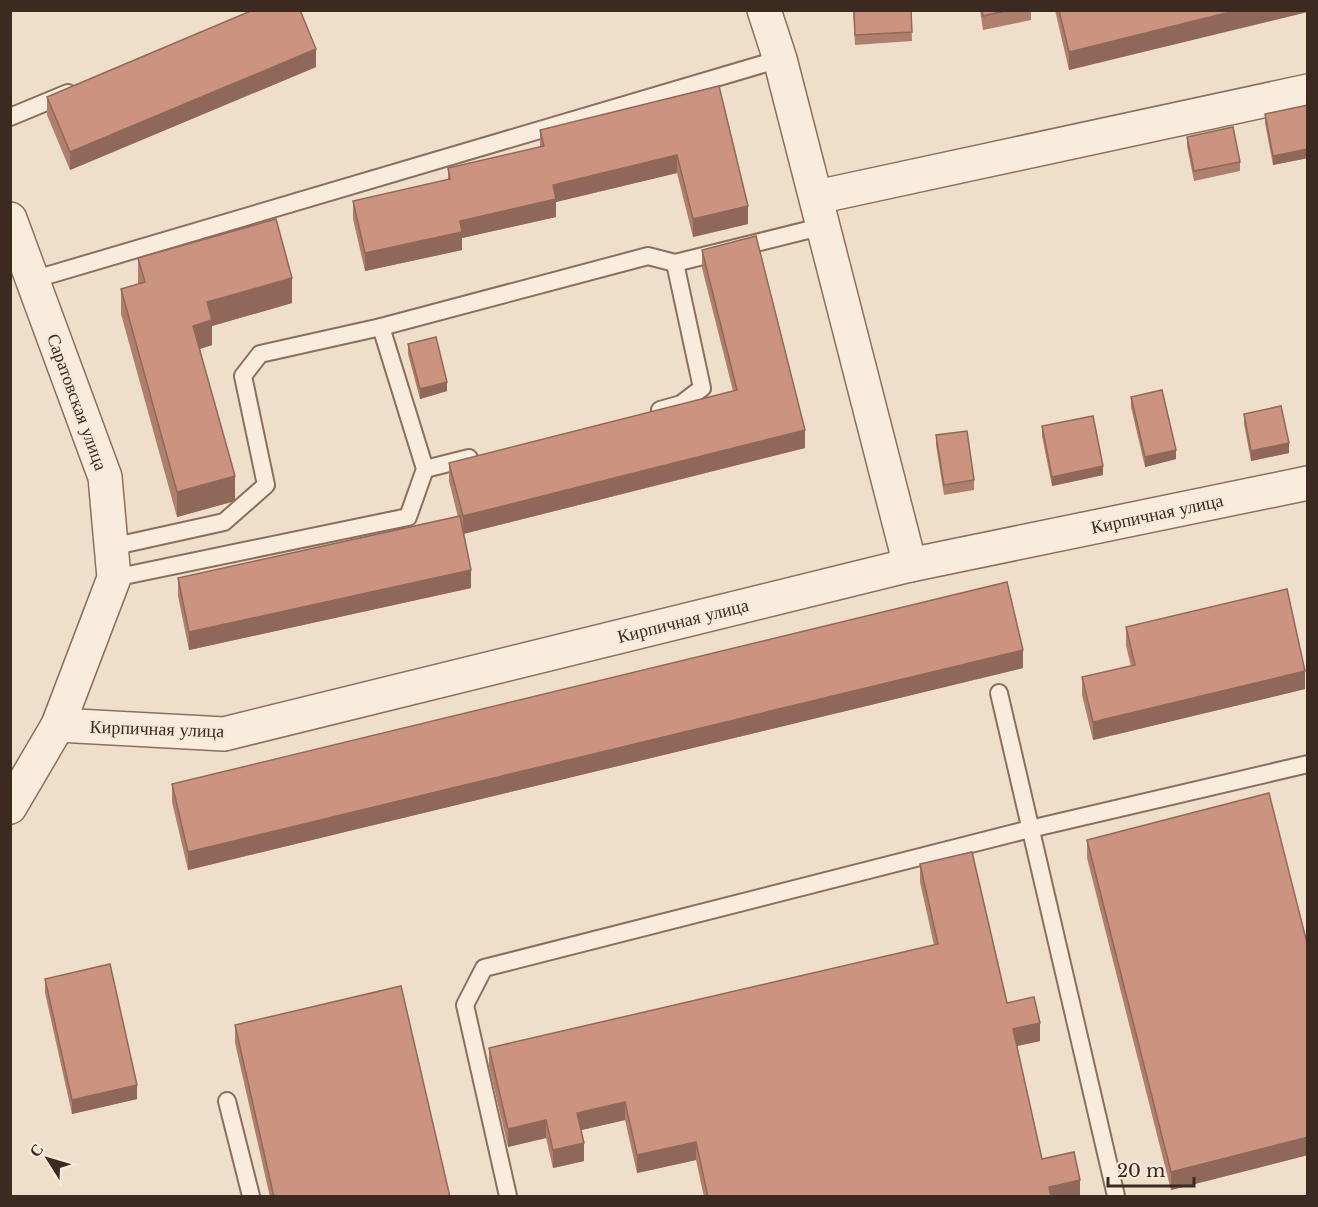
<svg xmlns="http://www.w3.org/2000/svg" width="1318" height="1207" font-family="'Libre Baskerville',serif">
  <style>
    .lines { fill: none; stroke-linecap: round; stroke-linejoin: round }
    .lane-casing { stroke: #8b6f5e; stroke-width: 20 }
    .street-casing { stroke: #8b6f5e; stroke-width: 36 }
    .lane { stroke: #f9ecdd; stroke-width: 16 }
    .street { stroke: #f9ecdd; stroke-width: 33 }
    .wall { fill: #af7f6e }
    .shaded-wall { fill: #8f685a }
    .building { fill: #cc9480; stroke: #8f685a; stroke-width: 1.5 }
    .labels { text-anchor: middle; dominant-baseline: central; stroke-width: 4.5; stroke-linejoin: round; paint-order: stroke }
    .street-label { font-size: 18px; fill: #3c2a21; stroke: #f6e9d9 }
  </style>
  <rect width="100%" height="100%" fill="#efdec9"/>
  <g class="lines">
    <g class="lane-casing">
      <g id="lane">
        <polyline points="10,117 68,93"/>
        <polyline points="675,263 824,226"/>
        <polyline points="32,280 780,59"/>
        <polyline points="425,469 469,458"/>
        <polyline points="111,547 224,522 266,485 243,376 260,354 381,327"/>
        <polyline points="114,578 408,517 425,469 381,327 648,256 675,263 702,388 681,404 660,410"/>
        <polyline points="999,693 1116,1196"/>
        <polyline points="227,1101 251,1196"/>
        <polyline points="508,1196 465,1005 484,968 1030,829 1308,764"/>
      </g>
    </g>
    <g class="street-casing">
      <g id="street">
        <polyline points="764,10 780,59 910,565"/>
        <polyline points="817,197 1308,91"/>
        <polyline points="10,219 105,477 114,578 58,725 10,807"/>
        <polyline points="58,725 224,734 910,565 1308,483"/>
      </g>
    </g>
    <use href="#lane" class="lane"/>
    <use href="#street" class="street"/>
  </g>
  <g class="wall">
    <polygon points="853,10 911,10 912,41 855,45"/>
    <polygon points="980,10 1031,10 1031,20 983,30"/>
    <polygon points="1055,10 1308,10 1069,70"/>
    <polygon points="316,67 70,170 47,115 47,97"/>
    <polygon points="719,86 748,224 693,237 677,173 556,202 556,217 462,238 462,250 365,271 353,219 353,201 448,180 448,168 540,147 540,130"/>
    <polygon points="1308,105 1308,158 1273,165 1265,123 1265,114"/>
    <polygon points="1187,137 1240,162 1240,171 1194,181 1187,146"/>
    <polygon points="702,250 805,448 463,534 471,588 189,650 178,596 178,578 458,517 449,481 449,463 733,391 702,268"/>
    <polygon points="138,258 292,303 212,326 212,345 200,349 235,501 177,517 121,314 121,289 138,284"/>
    <polygon points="408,344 447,391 420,399 408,354"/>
    <polygon points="1131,397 1176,459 1145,467 1131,407"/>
    <polygon points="1244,414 1289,453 1251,461 1244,424"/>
    <polygon points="1042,426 1103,475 1052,486 1042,436"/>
    <polygon points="936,435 974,480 974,490 944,495 936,445"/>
    <polygon points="1126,627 1305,689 1093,740 1082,695 1082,677 1131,666 1126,646"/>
    <polygon points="1023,668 188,870 172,802 172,784"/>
    <polygon points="1087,840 1308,947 1308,1155 1171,1190 1087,858"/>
    <polygon points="920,864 1007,1003 1040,1041 1017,1046 1042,1159 1080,1197 704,1197 696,1160 637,1173 625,1120 581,1130 584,1161 553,1168 546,1138 508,1147 489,1066 489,1048 934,945 920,882"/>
    <polygon points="45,979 137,1099 72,1114 45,993"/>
    <polygon points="235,1025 450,1197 270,1197 235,1043"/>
  </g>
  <g class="shaded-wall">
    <polygon points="1238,10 1308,10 1308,12 1069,70 1069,52"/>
    <polygon points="316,49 316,67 70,170 70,152"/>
    <polygon points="1308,149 1308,158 1273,165 1273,156"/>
    <polygon points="677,155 677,173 556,202 556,217 462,238 462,250 365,271 365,253 460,221 553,185"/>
    <polygon points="748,206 748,224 693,237 693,219"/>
    <polygon points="292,278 292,303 212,326 212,345 193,351 193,326 207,302"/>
    <polygon points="447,382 447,391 420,399 420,389"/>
    <polygon points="805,430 805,448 463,534 463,516"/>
    <polygon points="1289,443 1289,453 1251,461 1251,451"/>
    <polygon points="1176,450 1176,459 1145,467 1145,457"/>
    <polygon points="1103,466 1103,475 1052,486 1052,477"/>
    <polygon points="235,476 235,501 177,517 177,492"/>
    <polygon points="471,570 471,588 189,650 189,632"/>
    <polygon points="1023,650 1023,668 188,870 188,852"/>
    <polygon points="1305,671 1305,689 1093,740 1093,722"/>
    <polygon points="1040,1023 1040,1041 1013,1047 1013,1029"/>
    <polygon points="137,1085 137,1099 72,1114 72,1100"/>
    <polygon points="625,1102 625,1120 577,1131 577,1113"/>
    <polygon points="546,1120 546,1138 508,1147 508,1129"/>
    <polygon points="1308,1137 1308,1155 1171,1190 1171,1172"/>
    <polygon points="696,1142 696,1160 637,1173 637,1155"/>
    <polygon points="584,1143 584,1161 553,1168 553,1150"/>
    <polygon points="1080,1180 1080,1197 1049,1197 1049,1187"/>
  </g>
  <g class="building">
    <polygon points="253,10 300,10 316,49 70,152 47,97"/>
    <polygon points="854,10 911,10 912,32 855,35"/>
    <polygon points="982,10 1009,10 983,16"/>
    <polygon points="1059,10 1238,10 1069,52"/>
    <polygon points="719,86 748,206 693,219 677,155 553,185 556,199 460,221 462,232 365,253 353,201 450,179 448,168 544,146 540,130"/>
    <polygon points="1308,105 1308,149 1273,156 1265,114"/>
    <polygon points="1233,127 1240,162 1194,171 1187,137"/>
    <polygon points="276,219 292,278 207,302 212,320 193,326 235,476 177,492 121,289 145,282 138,258"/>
    <polygon points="756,236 805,430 463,516 449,463 737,390 702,250"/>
    <polygon points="436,337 447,382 420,389 408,344"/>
    <polygon points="1162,390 1176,450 1145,457 1131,397"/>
    <polygon points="1281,406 1289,443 1251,451 1244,414"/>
    <polygon points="1093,416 1103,466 1052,477 1042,426"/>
    <polygon points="967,431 974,480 944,485 936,435"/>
    <polygon points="460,516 471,570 189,632 178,578"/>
    <polygon points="1007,582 1023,650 188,852 172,784"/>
    <polygon points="1287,589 1305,671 1093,722 1082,677 1135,665 1126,627"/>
    <polygon points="1269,793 1308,947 1308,1137 1171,1172 1087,840"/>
    <polygon points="972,852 1007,1003 1034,997 1040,1023 1013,1029 1042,1159 1074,1152 1080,1180 1049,1187 1051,1197 708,1197 696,1142 637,1155 625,1102 577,1113 584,1143 553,1150 546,1120 508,1129 489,1048 938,944 920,864"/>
    <polygon points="110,964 137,1085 72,1100 45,979"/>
    <polygon points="401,986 450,1197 274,1197 235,1025"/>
  </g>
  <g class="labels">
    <g class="street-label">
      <text transform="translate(77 402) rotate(70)">Саратовская улица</text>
      <text transform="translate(1157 514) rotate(-12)">Кирпичная улица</text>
      <text transform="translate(683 621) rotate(-14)">Кирпичная улица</text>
      <text transform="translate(157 729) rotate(2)">Кирпичная улица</text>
    </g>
  </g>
  <rect width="1318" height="1207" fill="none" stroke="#3c2a21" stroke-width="24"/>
  <g transform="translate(48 1159) rotate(307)" stroke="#f6e9d9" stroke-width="4.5" paint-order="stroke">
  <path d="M0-4.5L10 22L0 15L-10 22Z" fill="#3c2a21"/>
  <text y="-9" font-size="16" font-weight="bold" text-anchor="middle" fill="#3c2a21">С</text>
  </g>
  <path d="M1108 1177v9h86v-9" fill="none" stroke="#3c2a21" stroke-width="3"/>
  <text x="1117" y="1177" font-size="18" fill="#3c2a21" stroke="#f6e9d9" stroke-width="4.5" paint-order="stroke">20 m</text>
</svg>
